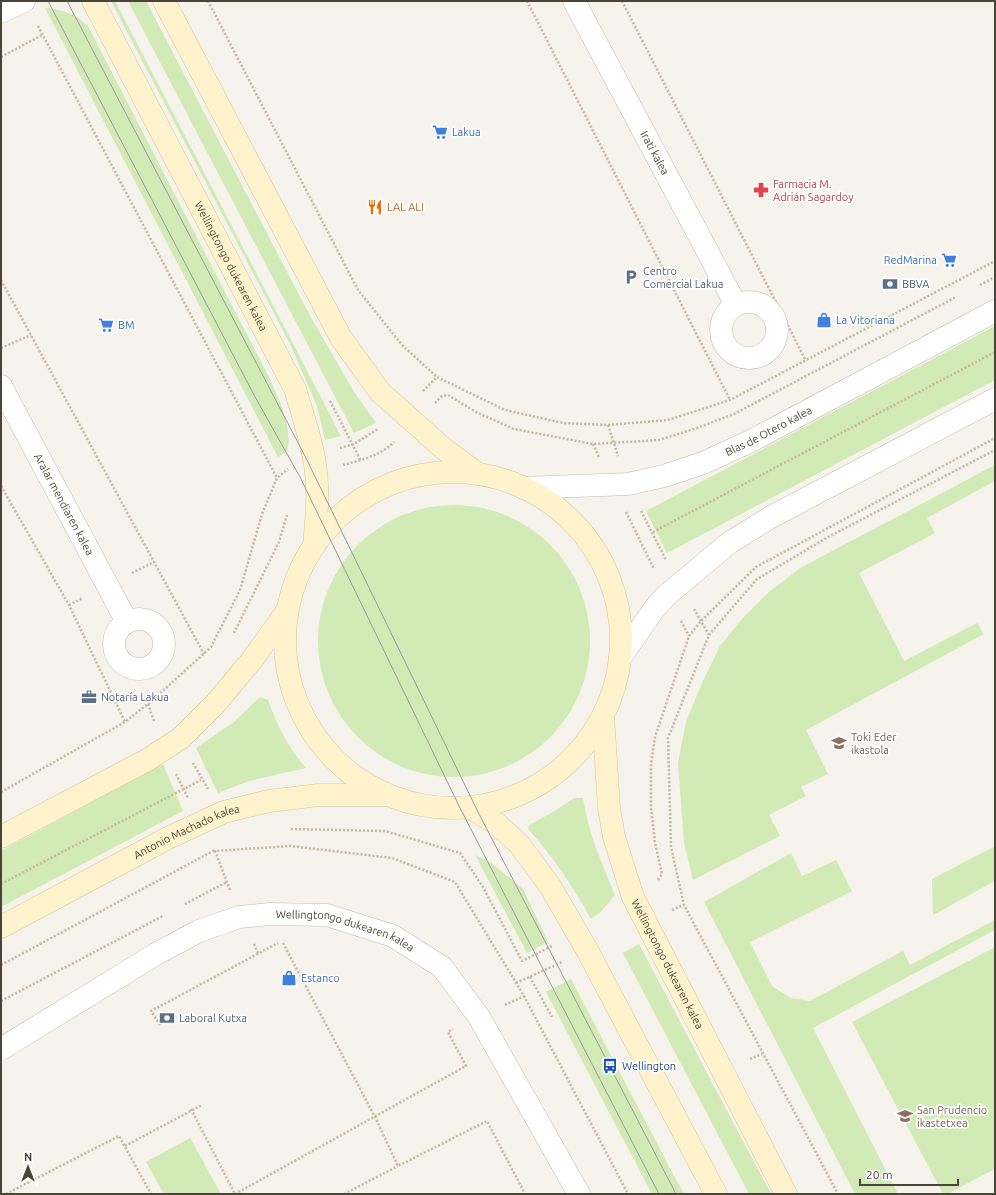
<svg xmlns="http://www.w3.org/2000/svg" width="996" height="1195" font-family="Ubuntu,sans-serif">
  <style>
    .green { fill: #d2eab5 }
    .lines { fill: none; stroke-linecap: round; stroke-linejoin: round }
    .minor-casing { stroke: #c2bbae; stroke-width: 23 }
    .secondary-casing { stroke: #d6c79b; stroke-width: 23 }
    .path { stroke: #c4b79f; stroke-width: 2.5; stroke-dasharray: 2 2; stroke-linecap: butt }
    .minor { stroke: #fff; stroke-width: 22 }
    .secondary { stroke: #fff3cd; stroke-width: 22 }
    .tram { stroke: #9a9a9a; stroke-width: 1 }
    .labels { text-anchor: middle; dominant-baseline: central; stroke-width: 3.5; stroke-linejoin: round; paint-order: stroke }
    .shop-label { font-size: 11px; fill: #366cbe; stroke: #fff; text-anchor: start }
    .street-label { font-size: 11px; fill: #4b4439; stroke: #fff }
    .health-label { font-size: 11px; fill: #be3a42; stroke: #fff; text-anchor: start }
    .food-label { font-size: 11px; fill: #c56008; stroke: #fff; text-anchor: start }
    .service-label { font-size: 11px; fill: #4e5e75; stroke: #fff; text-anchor: start }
    .education-label { font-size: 11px; fill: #785e54; stroke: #fff; text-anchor: start }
    .transit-label { font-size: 11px; fill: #164399; stroke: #fff; text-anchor: start }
  </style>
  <rect width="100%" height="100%" fill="#f6f3ec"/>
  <g class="green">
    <polygon points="111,1 115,1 341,436 325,440 317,406 291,346"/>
    <polygon points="128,1 146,1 308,312 354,392 376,423 354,433"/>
    <path d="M 45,8 C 61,9 76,14 88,26 L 271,381 C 280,402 293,429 287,452 L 278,457 Z"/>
    <polygon points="995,326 995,380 667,553 646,511"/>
    <polygon points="995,465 995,481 927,518 935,533 859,573 904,661 977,623 984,634 806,730 828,774 801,787 806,796 769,815 780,836 693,880 684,843 678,763 686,722 702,683 720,646 741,620 769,592 802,567"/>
    <circle cx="454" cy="641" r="136"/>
    <path d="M 260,697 L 268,700 C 278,727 287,746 306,768 L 249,781 L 218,793 L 196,748 L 234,722 Z"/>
    <polygon points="163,764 183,811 1,907 1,851"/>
    <path d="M 574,798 L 583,798 C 588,833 602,863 615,895 L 600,913 L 591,919 C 573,887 553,856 528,829 L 529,825 L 553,812 Z"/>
    <polygon points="995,846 995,881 933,915 932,879"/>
    <polygon points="791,853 802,876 836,860 852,891 750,942 772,986 791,998 810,1001 903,951 910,965 995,920 995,930 813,1028 898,1194 855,1194 704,902"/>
    <polygon points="475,855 490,862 523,889 548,942 527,953"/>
    <polygon points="639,944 771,1194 749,1194 623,953"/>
    <polygon points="995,947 995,1169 947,1194 943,1194 852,1022"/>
    <polygon points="571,979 674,1176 684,1194 652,1194 546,992"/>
    <polygon points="190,1138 221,1194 164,1194 146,1162"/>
  </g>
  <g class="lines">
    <g class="minor-casing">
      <g id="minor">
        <path id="s1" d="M 574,1 L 736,305"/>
        <polyline points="1,12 24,1"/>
        <circle cx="749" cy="330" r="28"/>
        <path id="s2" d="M 1,386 L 127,622"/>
        <path id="s3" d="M 523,488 L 628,484 L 664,476 L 703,463 L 751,441 L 995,311"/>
        <circle cx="139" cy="644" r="25"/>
        <polyline points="620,658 655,608 667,595 729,543 771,517 995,399"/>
        <path id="s4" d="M 1,1049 L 156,954 L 199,931 L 239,917 L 270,914 L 327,915 L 393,936 L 442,967 L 479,1017 L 579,1194"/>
      </g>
    </g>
    <g class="secondary-casing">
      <g id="secondary">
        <path id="s5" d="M 93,1 L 295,389 C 303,416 313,444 316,472 C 319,497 316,522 314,546"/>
        <polyline points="164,1 341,338 380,392 444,449 478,474"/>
        <circle cx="453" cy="640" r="168"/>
        <path id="s6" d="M 603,716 L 609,808 L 614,837 L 633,897 L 786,1194"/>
        <polyline points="469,807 497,824 519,844 550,886 587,950 716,1194"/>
        <polyline points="1,837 147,760 181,738 216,703 252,660 287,611"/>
        <path id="s7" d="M 1,927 L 168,838 L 224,812 L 269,801 L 318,795 L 386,795"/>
      </g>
    </g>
    <g class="path">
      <polyline points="208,1 358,290 402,345 437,377"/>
      <polyline points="527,1 730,400"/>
      <polyline points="622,1 806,361"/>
      <polyline points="38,26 277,478"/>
      <polyline points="1,57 42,35"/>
      <polyline points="1,280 204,654"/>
      <polyline points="980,285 995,277"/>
      <polyline points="1,348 31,335"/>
      <polyline points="423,391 437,377 505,410 563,423 608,425 668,420 730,400 995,261"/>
      <polyline points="330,401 361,461"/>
      <polyline points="435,403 442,396 448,395 476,412 514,429 593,444 659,440 697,428 734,414 956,297"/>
      <polyline points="608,425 618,456"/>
      <polyline points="593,444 599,457"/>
      <polyline points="340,448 354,444 378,429"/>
      <path d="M 343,465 C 361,460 380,456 394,442"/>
      <polyline points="1,486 69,605 125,722"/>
      <polyline points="641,511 666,560"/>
      <polyline points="626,512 654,569"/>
      <polyline points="653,532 995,352"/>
      <polyline points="132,573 154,562"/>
      <polyline points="69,605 83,598"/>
      <polyline points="694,609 709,635 668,738 671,847 684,905 838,1194"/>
      <polyline points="681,621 689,636"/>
      <polyline points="234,633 279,542 287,515"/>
      <polyline points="709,635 757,579 830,536 995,450"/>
      <polyline points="148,704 154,721"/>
      <polyline points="193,763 208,789"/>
      <polyline points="176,774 188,798"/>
      <polyline points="1,792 125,722 154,699 211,647 240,590 262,514 277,478 288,469"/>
      <polyline points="291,829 385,831 460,853 483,887 522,961 552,946"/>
      <polyline points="658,880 662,874 655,843 651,808 651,764 655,737 689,636 701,621 756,567 995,438"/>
      <polyline points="1,884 201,780"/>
      <polyline points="230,890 215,851 290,846 392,858 455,882 524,996 628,1194"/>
      <polyline points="185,904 227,882"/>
      <polyline points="672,910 684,905"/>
      <polyline points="283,943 375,1117 398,1166 487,1121 525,1194"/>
      <polyline points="254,944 258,953"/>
      <polyline points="1,965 215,850"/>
      <polyline points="530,977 552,1017"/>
      <polyline points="516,983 562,962"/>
      <polyline points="1,1001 163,916"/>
      <polyline points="505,1005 524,996"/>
      <polyline points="160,1025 151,1011 278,943"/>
      <polyline points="750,1059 762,1054"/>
      <polyline points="191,1109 235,1194"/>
      <polyline points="125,1146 202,1105"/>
      <polyline points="6,1194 119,1136 151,1194"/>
      <polyline points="235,1194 466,1066 448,1032 453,1029"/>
      <polyline points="344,1194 398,1166"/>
    </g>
    <use href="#minor" class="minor"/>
    <use href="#secondary" class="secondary"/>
    <g class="tram">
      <polyline points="48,1 254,395 300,477 460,808 659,1194"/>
      <polyline points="67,1 306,458 478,812 676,1194"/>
    </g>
  </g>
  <defs>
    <g id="supermarket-bare" transform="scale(1.2)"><path d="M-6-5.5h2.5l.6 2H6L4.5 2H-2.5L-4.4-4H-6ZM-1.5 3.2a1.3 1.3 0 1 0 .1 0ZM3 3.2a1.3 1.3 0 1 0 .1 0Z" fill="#3f7fe0" stroke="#fff" stroke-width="2.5" paint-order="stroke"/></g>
    <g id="pharmacy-bare" transform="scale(1.2)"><path d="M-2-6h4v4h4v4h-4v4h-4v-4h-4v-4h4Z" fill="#e0444e" stroke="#fff" stroke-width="2.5" paint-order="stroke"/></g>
    <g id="restaurant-bare" transform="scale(1.2)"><path d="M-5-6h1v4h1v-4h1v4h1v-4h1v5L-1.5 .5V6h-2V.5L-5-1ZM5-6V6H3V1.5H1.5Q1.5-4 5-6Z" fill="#e8710a" stroke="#fff" stroke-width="2.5" paint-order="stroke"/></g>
    <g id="parking-bare" transform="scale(1.2)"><path d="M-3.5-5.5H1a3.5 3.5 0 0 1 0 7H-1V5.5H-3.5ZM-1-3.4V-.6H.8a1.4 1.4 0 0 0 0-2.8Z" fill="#5c6f8a" stroke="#fff" stroke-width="2.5" paint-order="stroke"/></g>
    <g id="bank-bare" transform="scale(1.2)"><path d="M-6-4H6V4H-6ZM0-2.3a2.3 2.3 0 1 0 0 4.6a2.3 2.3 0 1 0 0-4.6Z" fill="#5c6f8a" stroke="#fff" stroke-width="2.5" paint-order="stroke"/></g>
    <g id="shop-bare" transform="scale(1.2)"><path d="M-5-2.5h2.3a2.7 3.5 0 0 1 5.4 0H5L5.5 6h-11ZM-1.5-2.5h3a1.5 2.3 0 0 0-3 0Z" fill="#3f7fe0" stroke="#fff" stroke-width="2.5" paint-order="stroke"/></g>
    <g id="office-bare" transform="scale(1.2)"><path d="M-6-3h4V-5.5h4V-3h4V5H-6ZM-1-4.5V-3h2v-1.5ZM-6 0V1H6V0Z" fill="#5c6f8a" stroke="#fff" stroke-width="2.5" paint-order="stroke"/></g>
    <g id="school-bare" transform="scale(1.2)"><path d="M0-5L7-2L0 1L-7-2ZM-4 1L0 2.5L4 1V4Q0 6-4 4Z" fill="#8d6e63" stroke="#fff" stroke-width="2.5" paint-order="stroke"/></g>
    <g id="bus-bare" transform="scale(1.2)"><path d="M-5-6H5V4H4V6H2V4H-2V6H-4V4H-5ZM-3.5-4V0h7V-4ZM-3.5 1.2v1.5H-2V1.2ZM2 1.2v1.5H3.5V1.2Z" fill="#1a4fb4" stroke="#fff" stroke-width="2.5" paint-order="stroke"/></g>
  </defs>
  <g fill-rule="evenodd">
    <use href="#supermarket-bare" x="440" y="132"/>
    <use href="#pharmacy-bare" x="761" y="190"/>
    <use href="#restaurant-bare" x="375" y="207"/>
    <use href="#supermarket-bare" x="949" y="260"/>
    <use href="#parking-bare" x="631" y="277"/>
    <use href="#bank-bare" x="890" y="284"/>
    <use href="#shop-bare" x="824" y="320"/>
    <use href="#supermarket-bare" x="106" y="325"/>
    <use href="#office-bare" x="89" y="697"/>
    <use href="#school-bare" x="839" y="743"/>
    <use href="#shop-bare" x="289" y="978"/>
    <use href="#bank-bare" x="167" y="1018"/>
    <use href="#bus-bare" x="610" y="1066"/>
    <use href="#school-bare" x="905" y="1116"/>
  </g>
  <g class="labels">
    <g class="shop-label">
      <text x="452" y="132">Lakua</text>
      <text x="937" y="260" text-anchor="end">RedMarina</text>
      <text x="836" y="320">La Vitoriana</text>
      <text x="118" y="325">BM</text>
      <text x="301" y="978">Estanco</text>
    </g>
    <g class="street-label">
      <text stroke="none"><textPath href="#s1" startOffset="172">Irati kalea</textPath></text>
      <text stroke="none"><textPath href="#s5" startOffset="299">Wellingtongo dukearen kalea</textPath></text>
      <text stroke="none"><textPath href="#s3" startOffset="256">Blas de Otero kalea</textPath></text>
      <text stroke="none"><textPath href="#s2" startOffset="134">Aralar mendiaren kalea</textPath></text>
      <text stroke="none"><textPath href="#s7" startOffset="209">Antonio Machado kalea</textPath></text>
      <text stroke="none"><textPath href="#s4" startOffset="382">Wellingtongo dukearen kalea</textPath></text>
      <text stroke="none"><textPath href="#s6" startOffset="260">Wellingtongo dukearen kalea</textPath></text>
    </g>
    <g class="health-label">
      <text x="773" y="184">Farmacia M.<tspan x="773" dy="13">Adrián Sagardoy</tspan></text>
    </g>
    <g class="food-label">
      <text x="387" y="207">LAL ALI</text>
    </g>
    <g class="service-label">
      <text x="643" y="271">Centro<tspan x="643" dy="13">Comercial Lakua</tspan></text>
      <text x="902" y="284">BBVA</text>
      <text x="101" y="697">Notaría Lakua</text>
      <text x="179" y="1018">Laboral Kutxa</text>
    </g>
    <g class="education-label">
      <text x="851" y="737">Toki Eder<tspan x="851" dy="13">ikastola</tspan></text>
      <text x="917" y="1110">San Prudencio<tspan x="917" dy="13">ikastetxea</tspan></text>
    </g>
    <g class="transit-label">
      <text x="622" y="1066">Wellington</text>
    </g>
  </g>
  <rect width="996" height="1195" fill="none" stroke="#4b4439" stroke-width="4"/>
  <g transform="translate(28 1167)" stroke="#ffffff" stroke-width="3" paint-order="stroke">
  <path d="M0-3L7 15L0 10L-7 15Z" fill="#4b4439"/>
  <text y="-6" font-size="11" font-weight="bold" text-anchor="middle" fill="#4b4439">N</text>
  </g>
  <path d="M860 1179v6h98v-6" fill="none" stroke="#4b4439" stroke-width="2"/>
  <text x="866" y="1179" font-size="12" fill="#4b4439" stroke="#ffffff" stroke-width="3" paint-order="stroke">20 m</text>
</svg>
